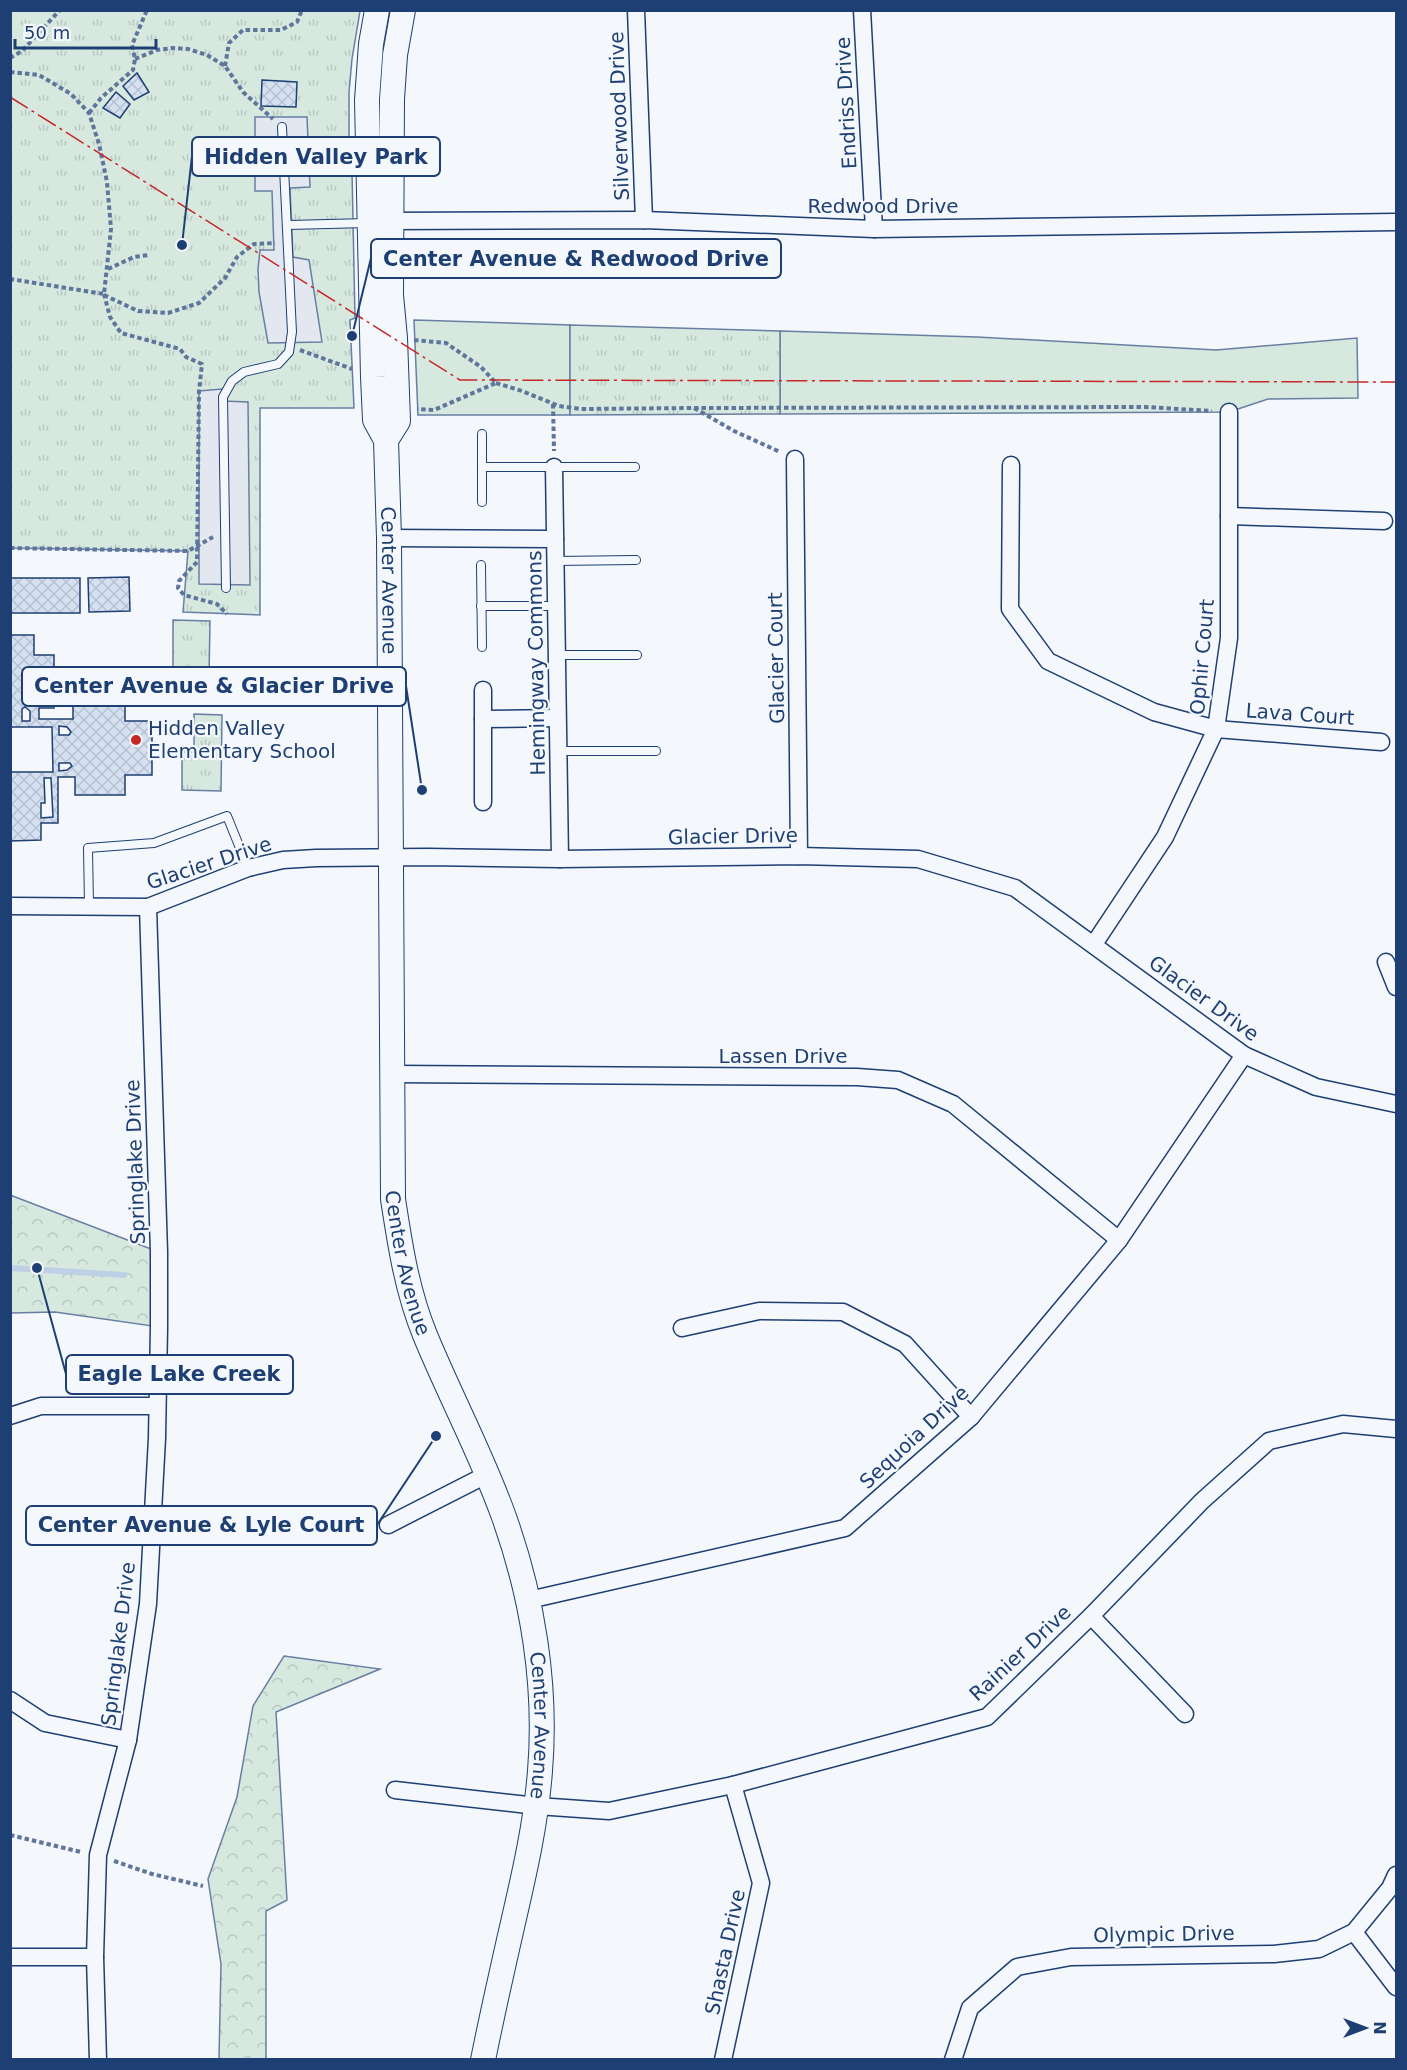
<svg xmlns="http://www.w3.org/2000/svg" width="1407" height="2070" font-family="'DejaVu Sans',sans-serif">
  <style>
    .grass { fill: #d7e8df; stroke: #687fa3; stroke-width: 1.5 }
    .forest { fill: url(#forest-crowns); stroke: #687fa3; stroke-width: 1.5 }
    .park { fill: url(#park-tufts); stroke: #687fa3; stroke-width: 1.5 }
    .parking { fill: #e3e8f0; stroke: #687fa3; stroke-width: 1.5 }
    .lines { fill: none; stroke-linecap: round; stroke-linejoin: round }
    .stream { stroke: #bed0e5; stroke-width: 6 }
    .building { fill: url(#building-cross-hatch); stroke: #1d3f73; stroke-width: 1.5; fill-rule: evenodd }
    .lane-casing { stroke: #1d3f73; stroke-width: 10 }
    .street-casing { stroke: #1d3f73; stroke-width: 19 }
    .secondary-casing { stroke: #1d3f73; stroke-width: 26 }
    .path { stroke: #5e769c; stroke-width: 4; stroke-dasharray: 4.5 3; stroke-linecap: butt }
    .lane { stroke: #f4f7fb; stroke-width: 8 }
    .street { stroke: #f4f7fb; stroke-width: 16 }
    .secondary { stroke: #f4f7fb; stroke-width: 24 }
    .power { stroke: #c62828; stroke-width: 1.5; stroke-dasharray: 21 4.5 3 4.5; stroke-linecap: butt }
    .poi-dot { fill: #c62828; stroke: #f4f7fb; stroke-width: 2 }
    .labels { text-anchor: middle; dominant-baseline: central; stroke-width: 4.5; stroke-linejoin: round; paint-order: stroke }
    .street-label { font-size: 20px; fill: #1d3f73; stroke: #f4f7fb }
    .poi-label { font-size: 20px; fill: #1d3f73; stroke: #f4f7fb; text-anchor: start }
    .leader { fill: none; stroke: #1d3f73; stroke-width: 2 }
    .callout-dot { fill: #1d3f73; stroke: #f4f7fb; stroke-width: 2 }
    .callout { fill: #f4f7fb; stroke: #1d3f73; stroke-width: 2 }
    .callout-label { font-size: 21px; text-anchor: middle; font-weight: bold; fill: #1d3f73 }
  </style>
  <defs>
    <pattern id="forest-crowns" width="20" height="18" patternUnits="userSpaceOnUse" patternTransform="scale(1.5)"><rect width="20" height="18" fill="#d7e8df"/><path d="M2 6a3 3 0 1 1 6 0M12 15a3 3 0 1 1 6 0" fill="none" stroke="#b8c8c3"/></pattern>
    <pattern id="park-tufts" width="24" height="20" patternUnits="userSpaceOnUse" patternTransform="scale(1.5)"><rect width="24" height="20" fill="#d7e8df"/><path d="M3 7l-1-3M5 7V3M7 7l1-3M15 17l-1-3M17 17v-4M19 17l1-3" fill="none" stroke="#b8c8c3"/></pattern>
    <pattern id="building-cross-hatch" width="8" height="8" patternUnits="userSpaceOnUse" patternTransform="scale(1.5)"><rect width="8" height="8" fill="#d5e0f0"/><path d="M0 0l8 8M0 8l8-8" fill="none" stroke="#b6c1d1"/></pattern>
  </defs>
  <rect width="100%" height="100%" fill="#f4f7fb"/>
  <g class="grass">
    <polygon points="414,320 570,325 570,415 418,415"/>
    <polygon points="780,331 977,337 1216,350 1357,338 1358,398 1268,399 1229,412 780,414"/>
  </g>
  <g class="forest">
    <polygon points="10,1195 159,1252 159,1327 55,1312 11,1313"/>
    <polygon points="284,1656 380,1669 276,1712 287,1900 266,1911 266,2059 219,2059 221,1964 208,1879 237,1797 253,1706"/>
  </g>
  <g class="park">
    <polygon points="11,11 360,11 352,59 349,92 349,171 352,171 355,318 350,320 354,408 260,408 260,615 183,612 188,551 11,548"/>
    <polygon points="570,325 780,331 780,414 570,415"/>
    <polygon points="173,620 210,621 209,677 173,676"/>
    <polygon points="194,714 222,715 221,791 182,790 182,752 194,752"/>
  </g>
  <g class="parking">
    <polygon points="255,117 307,117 310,187 290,188 293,257 309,260 322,342 268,343 259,292 258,269 260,250 274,250 272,191 255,191"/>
    <polygon points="222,389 223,401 248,402 250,585 199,584 199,391"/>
  </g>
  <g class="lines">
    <polyline class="stream" points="10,1268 124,1275"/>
  </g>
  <g class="building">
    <polygon points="137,73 149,92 134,100 123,86"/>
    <polygon points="262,80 297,82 296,107 261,106"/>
    <polygon points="116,92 130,104 120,118 103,108"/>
    <polygon points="129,577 130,611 89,612 88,578"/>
    <rect x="10" y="578" width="70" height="35"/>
    <path d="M 10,635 L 34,635 L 34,655 L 54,655 L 54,708 L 39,708 L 39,719 L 73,719 L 73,704 L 125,704 L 125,721 L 152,721 L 152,775 L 125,775 L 125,795 L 75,795 L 75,777 L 58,777 L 58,823 L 41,823 L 41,840 L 10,841 L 10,772 L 53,772 L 52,727 L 10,727 ZM 25,707 L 30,711 L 30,721 L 22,721 L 22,709 ZM 59,726 L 67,727 L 71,732 L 69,735 L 59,735 ZM 59,763 L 70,763 L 72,766 L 67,770 L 59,771 ZM 44,778 L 51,778 L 53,817 L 41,818 L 41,803 L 45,803 Z"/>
  </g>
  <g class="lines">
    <g class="lane-casing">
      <g id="lane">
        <polyline points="288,225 368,223"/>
        <polyline points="482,434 482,502"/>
        <polyline points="482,467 635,467"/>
        <polyline points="555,561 636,560"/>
        <polyline points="481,565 482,647"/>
        <polyline points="226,588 223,397 232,381 244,372 278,364 289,352 292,332 282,127"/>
        <polyline points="481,606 556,606"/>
        <polyline points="556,655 637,655"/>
        <polyline points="558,751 656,751"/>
        <polyline points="89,906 88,848 154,843 227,816 248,868"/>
      </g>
    </g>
    <g class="street-casing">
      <g id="street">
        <polyline points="636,10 644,220"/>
        <polyline points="862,10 874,229"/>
        <polyline points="383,221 644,220 874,229 1396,222"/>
        <polyline points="795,459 799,856"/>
        <polyline points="1011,465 1010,609 1048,661 1154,712 1216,729 1381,742"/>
        <polyline points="554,467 560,859"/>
        <polyline points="1229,516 1384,521"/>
        <polyline points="389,538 555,539"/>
        <polyline points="483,690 483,802"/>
        <polyline points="483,719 557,718"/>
        <polyline points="10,906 148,907 248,868 283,860 316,858 427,857 560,859 799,856 918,859 1015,888 1244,1055 1316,1087 1396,1104"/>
        <polyline points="1094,944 1165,837 1216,729 1229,638 1229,412"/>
        <polyline points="1386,962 1396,987"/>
        <polyline points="392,1074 857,1077 898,1080 953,1104 1119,1240"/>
        <polyline points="682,1328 759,1311 843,1312 905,1344 971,1417"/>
        <polyline points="10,1416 41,1406 157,1406"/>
        <polyline points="388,1525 488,1474"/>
        <polyline points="529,1600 845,1528 971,1417 1119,1240 1244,1055"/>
        <polyline points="1091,1616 1185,1714"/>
        <polyline points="10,1700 45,1723 128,1740"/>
        <polyline points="395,1790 537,1806 609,1811 733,1785 987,1717 1091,1616 1202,1501 1269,1441 1343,1424 1396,1429"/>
        <polyline points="1354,1932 1396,1987"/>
        <polyline points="10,1957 95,1957"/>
        <polyline points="98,2060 95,1957 98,1855 128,1740 148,1604 157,1438 159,1327 159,1252 148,907"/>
        <polyline points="723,2060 761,1883 733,1785"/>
        <polyline points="953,2060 970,2008 1017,1967 1071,1957 1274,1954 1319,1949 1354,1932 1390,1888 1396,1875"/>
      </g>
    </g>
    <g class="secondary-casing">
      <g id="secondary">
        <path id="s1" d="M 377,10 L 371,44 L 367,100 L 373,377 L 375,420 L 386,440 L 389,538 L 393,1199 C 400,1245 407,1291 425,1335 C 450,1396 482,1455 504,1517 C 533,1598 547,1686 540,1771 C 536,1824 524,1875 512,1927 C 502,1971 492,2015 483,2060"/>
        <polyline points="386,440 398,421 395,338 391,295 392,99 395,55 403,10"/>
      </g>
    </g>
    <g class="path">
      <polyline points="10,58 22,51 60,10"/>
      <polyline points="135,59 157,50 173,48 188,49 207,55 225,66 243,92 273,119"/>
      <polyline points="225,66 229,43 243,30 281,30 297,22 302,10"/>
      <polyline points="10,72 39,75 71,94 89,113 99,144 107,182 111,229 104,294 10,279"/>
      <polyline points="89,113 101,98 133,70 135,59 132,45 147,10"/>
      <polyline points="108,269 134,257 149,255"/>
      <polyline points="104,294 110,317 121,333 180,349 186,357 202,364 199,391 197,562 179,581 178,588 184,595 217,604 227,614"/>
      <polyline points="104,295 138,311 168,313 199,303 225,278 237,257 254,244 275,243"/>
      <polyline points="414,340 446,343 481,367 496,383 434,410 417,409"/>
      <polyline points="300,350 352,369"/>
      <polyline points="496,383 522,391 559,406 581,409 694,408 734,431 780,452"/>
      <polyline points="553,404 554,451"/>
      <polyline points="694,408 1146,407 1212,411"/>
      <polyline points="10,548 188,551 213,537"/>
      <polyline points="10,1835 81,1852"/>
      <polyline points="114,1861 152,1874 203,1886"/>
    </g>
    <use href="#lane" class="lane"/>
    <use href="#street" class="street"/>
    <use href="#secondary" class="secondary"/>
    <polyline class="power" points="10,97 460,380 1396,382"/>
  </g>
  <circle class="poi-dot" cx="136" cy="740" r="6"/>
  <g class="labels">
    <g class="street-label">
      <text transform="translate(846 103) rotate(-93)">Endriss Drive</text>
      <text transform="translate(619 116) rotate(-92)">Silverwood Drive</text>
      <text x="883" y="206">Redwood Drive</text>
      <text stroke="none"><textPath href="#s1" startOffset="574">Center Avenue</textPath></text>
      <text transform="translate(1202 657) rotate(-85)">Ophir Court</text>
      <text transform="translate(776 658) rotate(-91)">Glacier Court</text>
      <text transform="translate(536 663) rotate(-91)">Hemingway Commons</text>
      <text transform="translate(1300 714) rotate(4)">Lava Court</text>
      <text transform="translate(733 836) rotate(-1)">Glacier Drive</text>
      <text transform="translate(209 863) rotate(-18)">Glacier Drive</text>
      <text transform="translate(1204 998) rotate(36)">Glacier Drive</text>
      <text x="783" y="1056">Lassen Drive</text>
      <text transform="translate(135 1162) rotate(-92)">Springlake Drive</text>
      <text stroke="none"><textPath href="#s1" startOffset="1258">Center Avenue</textPath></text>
      <text transform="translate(914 1437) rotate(-43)">Sequoia Drive</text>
      <text transform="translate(118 1644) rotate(-83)">Springlake Drive</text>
      <text transform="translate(1020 1653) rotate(-43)">Rainier Drive</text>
      <text stroke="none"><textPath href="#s1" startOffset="1744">Center Avenue</textPath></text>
      <text transform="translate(1164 1934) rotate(-1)">Olympic Drive</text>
      <text transform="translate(725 1952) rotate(-78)">Shasta Drive</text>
    </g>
    <g class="poi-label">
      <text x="148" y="728">Hidden Valley<tspan x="148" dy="23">Elementary School</tspan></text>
    </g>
  </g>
  <path class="leader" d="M182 245L192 156M352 336L371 258M422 790L406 686M37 1268L66 1374M436 1436L377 1525"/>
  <g class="callout-dot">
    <circle cx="182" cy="245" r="6"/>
    <circle cx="352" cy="336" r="6"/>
    <circle cx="422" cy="790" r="6"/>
    <circle cx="37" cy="1268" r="6"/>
    <circle cx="436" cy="1436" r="6"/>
  </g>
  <g class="callout">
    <rect x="192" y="137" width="248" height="39" rx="6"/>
    <rect x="371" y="239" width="410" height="39" rx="6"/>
    <rect x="22" y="667" width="384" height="39" rx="6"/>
    <rect x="66" y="1355" width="227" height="39" rx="6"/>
    <rect x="26" y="1506" width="351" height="39" rx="6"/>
  </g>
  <g class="callout-label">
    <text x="316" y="164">Hidden Valley Park</text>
    <text x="576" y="266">Center Avenue &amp; Redwood Drive</text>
    <text x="214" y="693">Center Avenue &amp; Glacier Drive</text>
    <text x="179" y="1381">Eagle Lake Creek</text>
    <text x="201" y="1532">Center Avenue &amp; Lyle Court</text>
  </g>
  <rect width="1407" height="2070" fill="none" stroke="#1d3f73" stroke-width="24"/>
  <g transform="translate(1365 2028) rotate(90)" stroke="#f4f7fb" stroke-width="4.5" paint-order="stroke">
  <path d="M0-4.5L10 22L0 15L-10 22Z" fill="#1d3f73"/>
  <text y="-9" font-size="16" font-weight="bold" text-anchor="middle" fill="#1d3f73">N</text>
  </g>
  <path d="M15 39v9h141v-9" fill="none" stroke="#1d3f73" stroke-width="3"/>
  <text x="24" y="39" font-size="18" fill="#1d3f73" stroke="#f4f7fb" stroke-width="4.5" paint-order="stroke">50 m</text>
</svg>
